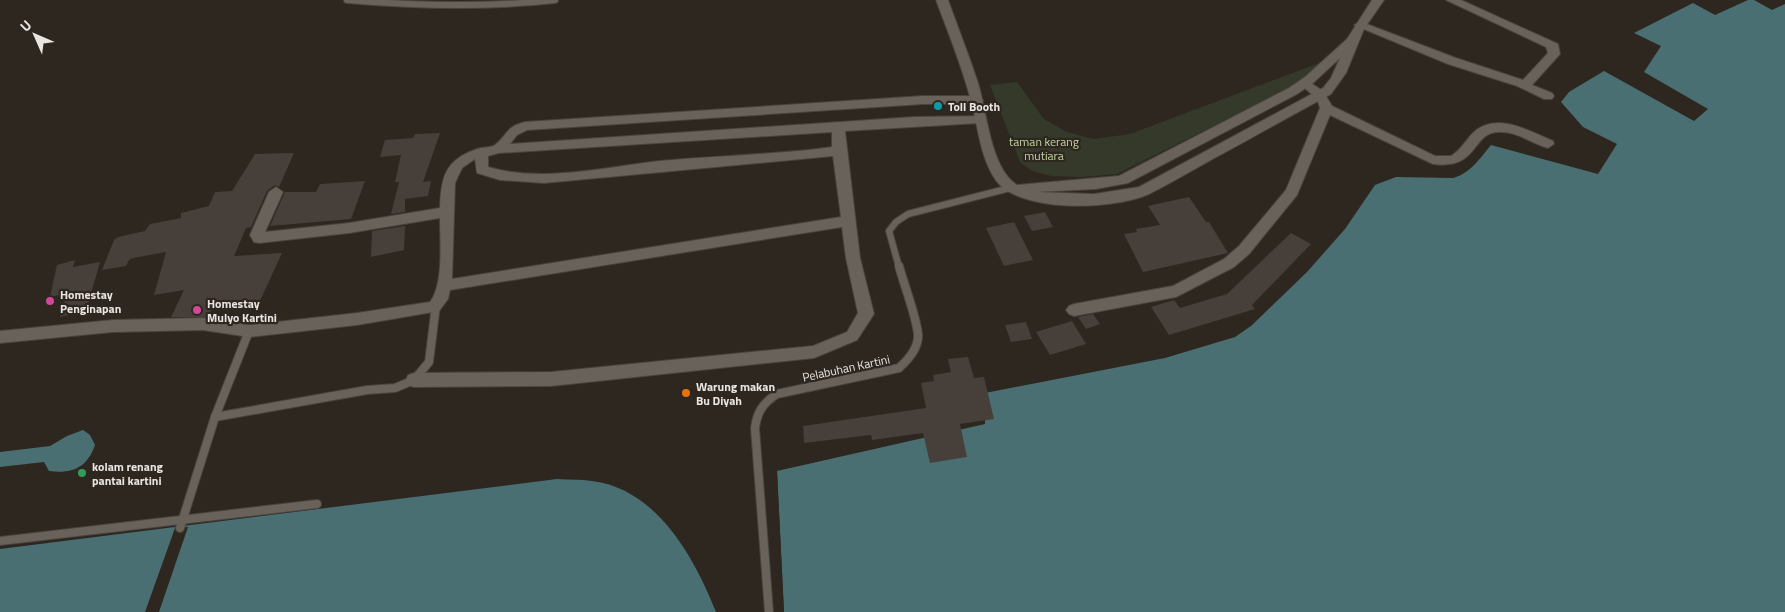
<svg xmlns="http://www.w3.org/2000/svg" width="1785" height="612" font-family="'Titillium Web',sans-serif">
  <style>
    .green { fill: #34392a }
    .water { fill: #4a6f72 }
    .pier { fill: #2d2720 }
    .building { fill: #473f3a }
    .lines { fill: none; stroke-linecap: round; stroke-linejoin: round }
    .service-far1-casing { stroke: #48433e; stroke-width: 8 }
    .service-casing { stroke: #48433e; stroke-width: 10 }
    .minor-casing { stroke: #48433e; stroke-width: 2 }
    .secondary-casing { stroke: #48433e; stroke-width: 2 }
    .service-far1 { stroke: #68625a; stroke-width: 6 }
    .service { stroke: #68625a; stroke-width: 8 }
    .minor { fill: #68625a; fill-rule: evenodd }
    .secondary { fill: #68625a; fill-rule: evenodd }
    .culture-dot { fill: #0f9aa8; stroke: #2d2720; stroke-width: 2 }
    .hotel-dot { fill: #d1479c; stroke: #2d2720; stroke-width: 2 }
    .food-dot { fill: #e8710a; stroke: #2d2720; stroke-width: 2 }
    .leisure-dot { fill: #2e9e5b; stroke: #2d2720; stroke-width: 2 }
    .labels { text-anchor: middle; dominant-baseline: central; stroke-width: 4.5; stroke-linejoin: round; paint-order: stroke }
    .poi-label { font-size: 12px; font-weight: bold; fill: #e9e5e1; stroke: #2d2720; text-anchor: start }
    .park-label { font-size: 12px; fill: #c5d5a1; stroke: #2d2720 }
    .street-label { font-size: 12px; fill: #e9e5e1; stroke: #2d2720 }
  </style>
  <rect width="100%" height="100%" fill="#2d2720"/>
  <polygon class="green" points="1327,60 1303,81 1117,174 1081,177 1051,176 1032,171 1020,162 990,85 1017,82 1044,119 1067,132 1094,139 1130,134"/>
  <g class="water">
    <path d="M 1748,0 L 1754,0 L 1772,10 L 1785,4 L 1785,612 L 784,612 L 777,471 L 985,424 L 985,393 L 1165,358 L 1235,337 L 1251,326 L 1307,272 L 1345,229 L 1375,185 L 1396,177 L 1453,178 C 1471,173 1480,158 1491,145 L 1598,174 L 1617,144 L 1583,127 L 1561,102 L 1569,92 L 1604,71 L 1694,121 L 1708,109 L 1644,72 L 1661,46 L 1634,33 L 1693,3 L 1715,15 Z"/>
    <path d="M 83,430 L 90,435 L 95,445 C 87,468 72,474 49,471 L 44,462 L 0,467 L 0,452 L 50,446 L 67,436 Z"/>
    <path d="M 557,479 C 568,480 580,479 592,481 C 657,489 694,557 716,612 L 0,612 L 0,549 Z"/>
  </g>
  <g class="pier">
    <polygon points="775,471 777,471 784,612 782,612"/>
    <polygon points="188,527 159,612 145,612 175,528"/>
  </g>
  <g class="building">
    <polygon points="440,133 423,182 431,181 428,196 405,199 405,212 391,214 399,182 395,182 401,155 380,157 385,140 413,138 415,134"/>
    <polygon points="294,153 279,187 275,185 267,191 251,227 246,228 234,256 282,253 259,303 213,305 209,317 171,317 184,290 154,295 166,252 133,258 129,260 126,266 102,270 114,240 118,237 145,231 150,224 181,218 181,213 209,206 215,192 232,191 255,154"/>
    <polygon points="365,181 351,219 270,226 285,192 316,192 320,184"/>
    <polygon points="1189,197 1206,222 1209,222 1228,253 1143,272 1124,234 1137,232 1136,229 1160,225 1148,206"/>
    <polygon points="1045,212 1053,227 1032,231 1024,216"/>
    <polygon points="1014,222 1033,260 1004,266 986,228"/>
    <polygon points="405,226 404,250 371,257 372,231"/>
    <polygon points="1291,233 1311,244 1252,305 1255,309 1169,335 1151,307 1174,300 1180,308 1227,294"/>
    <polygon points="75,260 73,267 100,262 86,311 60,317 67,293 50,297 57,265"/>
    <polygon points="1093,314 1100,324 1086,329 1078,317"/>
    <polygon points="1072,321 1086,344 1050,355 1036,332"/>
    <polygon points="1026,322 1032,339 1011,342 1005,325"/>
    <polygon points="968,357 974,378 984,377 994,419 960,424 967,457 930,463 923,433 872,440 871,435 804,443 803,426 926,408 921,383 934,381 933,375 951,372 948,359"/>
  </g>
  <g class="lines">
    <g class="service-far1-casing">
      <g id="service-far1">
        <path d="M 347,0 C 417,6 485,8 555,0"/>
        <polyline points="899,267 889,231 896,222 908,214 1010,188"/>
      </g>
    </g>
    <g class="service-casing">
      <g id="service">
        <polyline points="215,417 367,390 395,388 414,380 429,362 436,305"/>
        <polyline points="180,528 215,417 249,331"/>
        <polyline points="0,541 317,504"/>
        <path d="M 769,612 L 755,428 C 757,412 763,403 777,394 L 899,368 C 908,360 919,347 918,334 C 916,315 904,285 899,266"/>
      </g>
    </g>
    <g class="minor-casing">
      <g id="minor">
        <polygon points="1446,0 1461,0 1558,44 1560,54 1532,85 1552,93 1554,96 1552,99 1544,99 1517,86 1448,64 1354,25 1360,22 1364,23 1456,58 1523,80 1548,53 1546,47"/>
        <path d="M 1305,79 L 1323,91 L 1332,106 L 1435,156 L 1451,156 C 1461,150 1465,141 1473,133 C 1496,111 1529,131 1553,141 L 1554,144 L 1548,148 C 1532,144 1517,131 1499,132 C 1471,132 1480,170 1433,164 L 1330,115 L 1297,195 L 1249,254 L 1234,267 L 1176,297 L 1074,316 L 1069,314 L 1066,310 L 1069,306 L 1074,304 L 1173,286 L 1224,259 L 1239,246 L 1286,190 L 1320,108 L 1317,99 L 1299,83 Z"/>
        <path d="M 923,96 L 977,96 L 983,100 L 977,104 L 923,104 L 527,130 L 517,135 L 510,144 L 914,117 L 984,116 L 986,119 L 980,123 L 845,131 L 860,258 L 874,314 L 857,340 L 814,358 L 551,386 L 414,387 L 408,385 L 406,380 L 408,375 L 414,373 L 551,372 L 813,346 L 847,332 L 858,313 L 846,258 L 842,227 L 450,290 L 448,299 L 439,311 L 357,325 L 249,337 L 203,330 L 113,332 L 0,343 L 0,331 L 113,320 L 203,318 L 249,325 L 357,313 L 430,302 C 444,284 440,241 440,218 L 349,233 L 259,243 L 254,242 L 250,235 L 269,192 L 276,187 L 283,192 L 265,232 L 349,223 L 440,208 C 441,177 445,160 477,149 C 482,147 491,148 495,145 C 508,135 505,127 525,122 ZM 832,132 L 832,147 L 817,149 C 764,155 712,156 660,161 C 604,167 543,183 488,167 L 488,156 L 499,153 ZM 833,156 L 841,217 L 452,279 L 455,183 L 462,168 L 475,159 L 477,173 L 500,180 L 544,183 Z"/>
      </g>
    </g>
    <g class="secondary-casing">
      <path id="secondary" d="M 936,0 L 948,0 C 958,28 969,55 978,83 C 987,111 990,168 1017,185 L 1119,176 L 1289,88 L 1305,77 L 1347,39 L 1372,0 L 1384,0 L 1364,29 L 1346,73 L 1331,94 C 1290,116 1250,139 1209,161 C 1189,172 1169,184 1149,194 C 1114,210 1018,214 995,179 C 979,154 978,124 970,97 C 961,64 948,32 936,0 ZM 1340,58 L 1331,78 L 1323,88 L 1139,187 L 1094,194 L 1037,192 L 1096,189 L 1128,183 L 1297,94 L 1313,83 Z"/>
    </g>
    <use href="#service-far1" class="service-far1"/>
    <use href="#service" class="service"/>
    <use href="#minor" class="minor"/>
    <use href="#secondary" class="secondary"/>
  </g>
  <circle class="culture-dot" cx="938" cy="106" r="5"/>
  <g class="hotel-dot">
    <circle cx="50" cy="301" r="5"/>
    <circle cx="197" cy="310" r="5"/>
  </g>
  <circle class="food-dot" cx="686" cy="393" r="5"/>
  <circle class="leisure-dot" cx="82" cy="473" r="5"/>
  <g class="labels">
    <g class="poi-label">
      <text x="948" y="106">Toll Booth</text>
      <text x="60" y="294">Homestay<tspan x="60" dy="14">Penginapan</tspan></text>
      <text x="207" y="303">Homestay<tspan x="207" dy="14">Mulyo Kartini</tspan></text>
      <text x="696" y="386">Warung makan<tspan x="696" dy="14">Bu Diyah</tspan></text>
      <text x="92" y="466">kolam renang<tspan x="92" dy="14">pantai kartini</tspan></text>
    </g>
    <g class="park-label">
      <text x="1044" y="141">taman kerang<tspan x="1044" dy="14">mutiara</tspan></text>
    </g>
    <g class="street-label">
      <text transform="translate(846 368) rotate(-12)">Pelabuhan Kartini</text>
    </g>
  </g>
  <g transform="translate(35 35) rotate(315)" stroke="#2d2720" stroke-width="4" paint-order="stroke">
  <path d="M0-4L9 19L0 12L-9 19Z" fill="#e9e5e1"/>
  <text y="-8" font-size="14" font-weight="bold" text-anchor="middle" fill="#e9e5e1">U</text>
  </g>
</svg>
